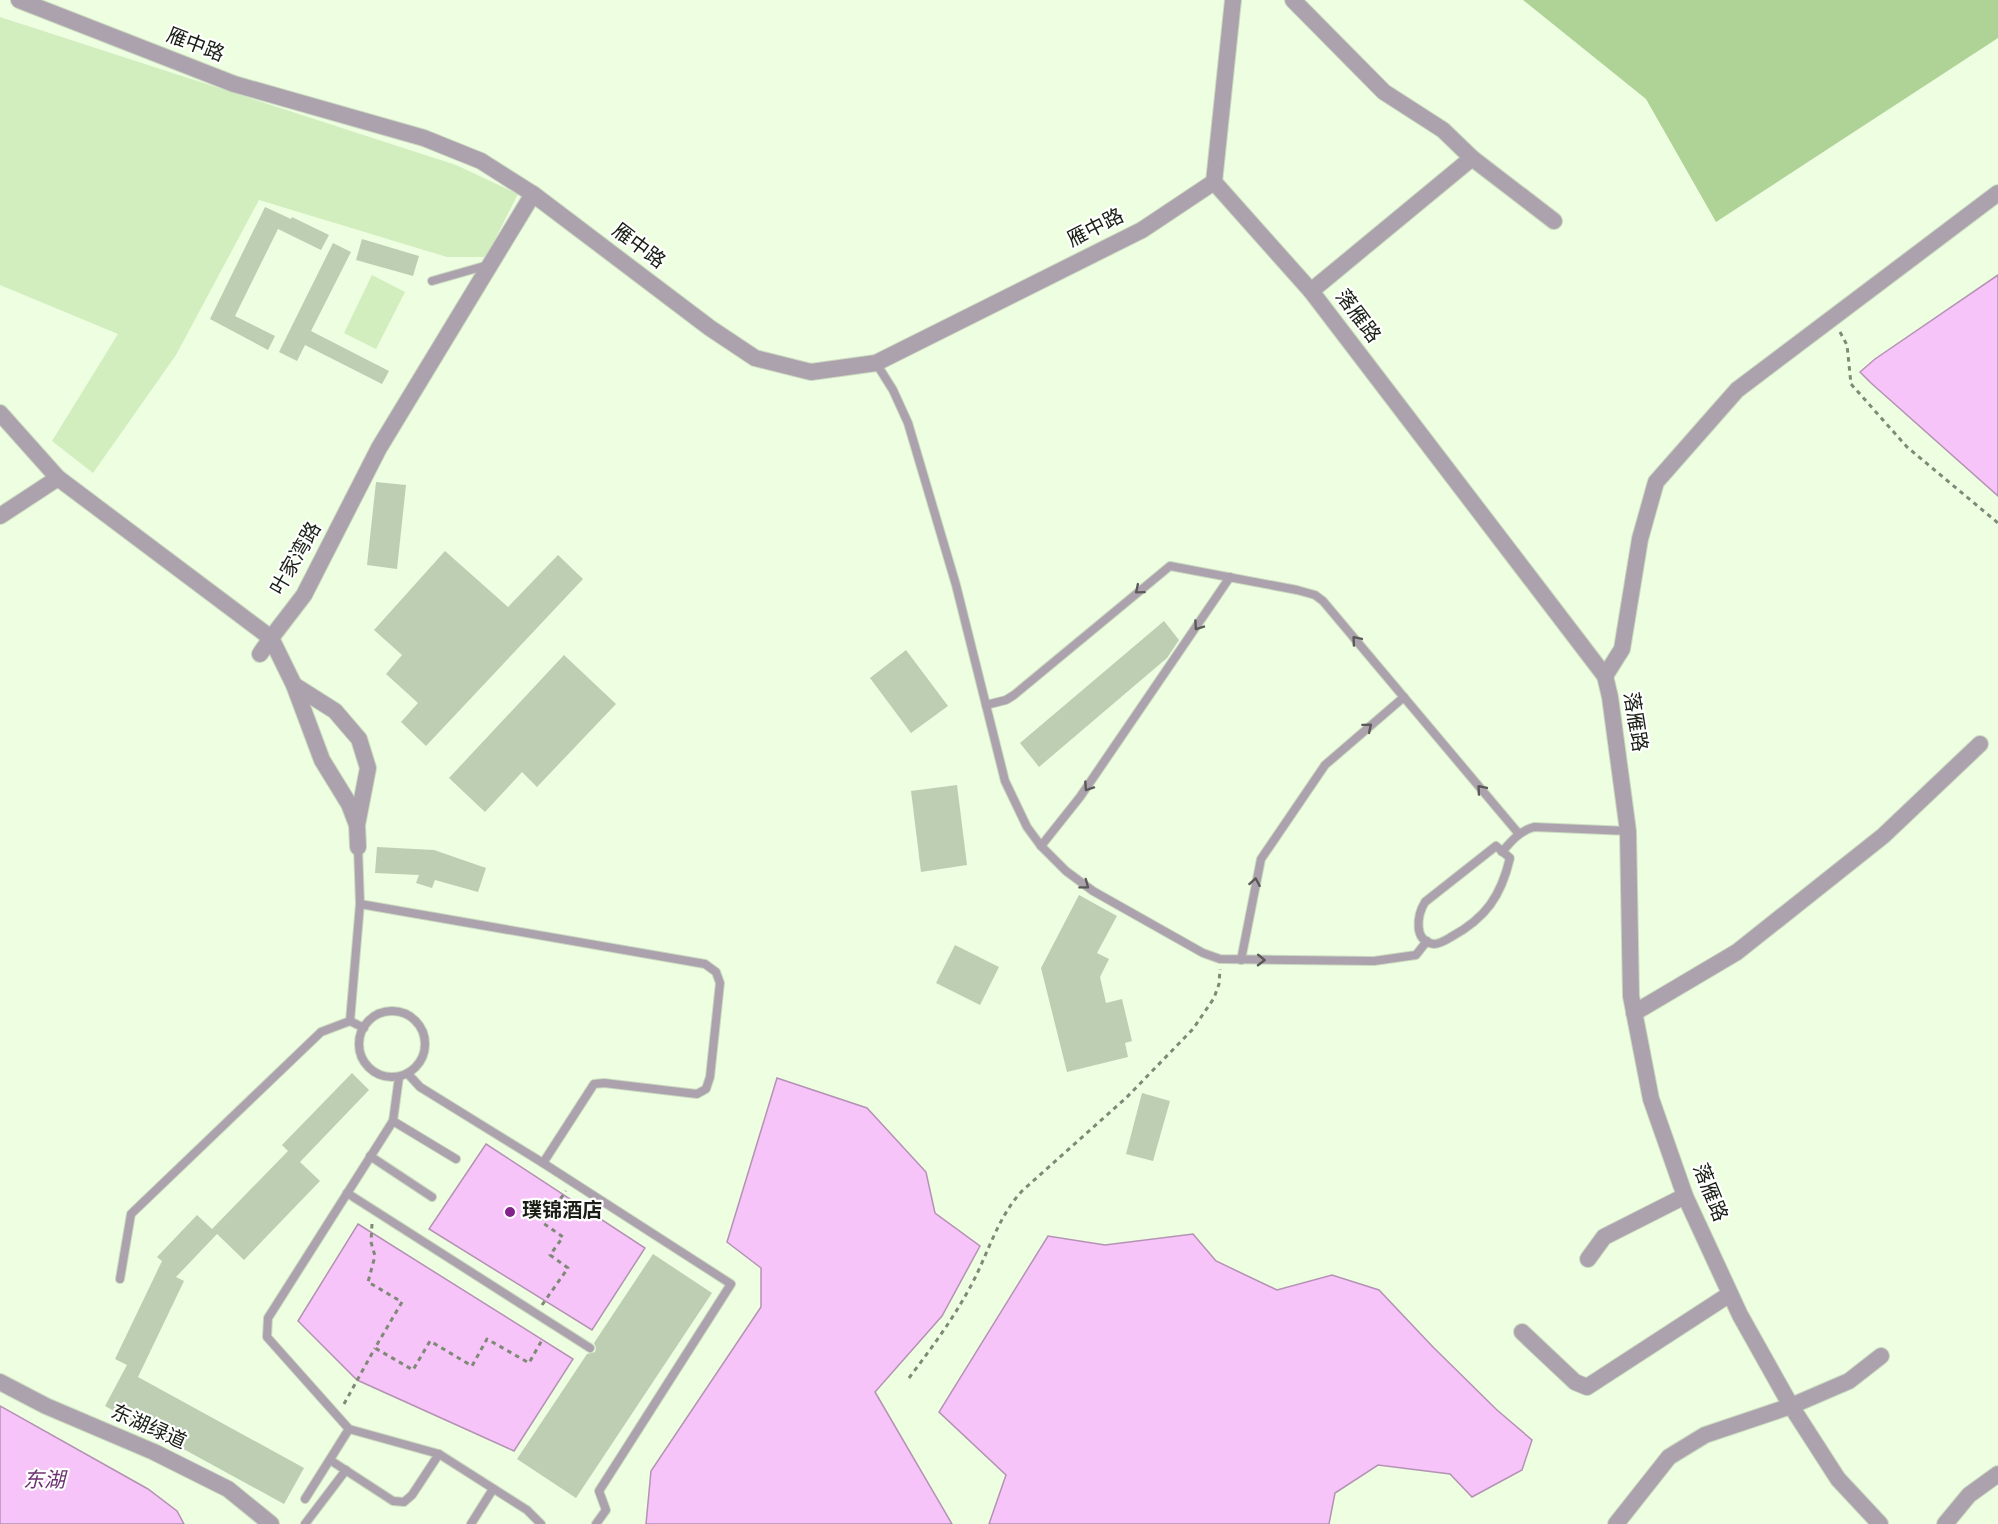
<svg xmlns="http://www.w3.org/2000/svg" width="1998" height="1524" font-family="Overpass,'Noto Sans SC',sans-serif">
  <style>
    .green { fill: #d2eebf }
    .forest { fill: #afd296 }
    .water { fill: #f6c4f8; stroke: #b492b4; stroke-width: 1.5 }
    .building { fill: #bdceb2 }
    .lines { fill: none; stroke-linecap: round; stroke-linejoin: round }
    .service-casing { stroke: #cbdac0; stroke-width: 10 }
    .minor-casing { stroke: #cbdac0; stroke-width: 18 }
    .tertiary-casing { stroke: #cbdac0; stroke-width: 18 }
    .path { stroke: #7e8976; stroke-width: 3; stroke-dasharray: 4.5 4.5; stroke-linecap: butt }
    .service { stroke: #aca2ad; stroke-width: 8 }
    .minor { stroke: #aca2ad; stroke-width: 16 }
    .tertiary { stroke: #aca2ad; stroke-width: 16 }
    .oneway { stroke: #5b5a59 }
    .poi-dot { fill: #84228b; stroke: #fff; stroke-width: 2 }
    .labels { text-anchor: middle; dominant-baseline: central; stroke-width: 4.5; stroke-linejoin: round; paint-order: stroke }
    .street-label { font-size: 20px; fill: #191f15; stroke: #fff }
    .poi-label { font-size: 20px; font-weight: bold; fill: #191f15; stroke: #fff; text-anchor: start }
    .water-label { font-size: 21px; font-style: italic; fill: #6c3270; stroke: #fff }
  </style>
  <rect width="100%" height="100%" fill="#edfee1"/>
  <g class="green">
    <polygon points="0,17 456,165 518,194 486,257 447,257 259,200 176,355 93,473 52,441 118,334 0,285"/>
    <polygon points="372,275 405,292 376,349 344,333"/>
  </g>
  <polygon class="forest" points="1523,0 1998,0 1998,38 1716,222 1646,99"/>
  <g class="water">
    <polygon points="1998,275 1998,496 1871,383 1860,372 1875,359"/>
    <polygon points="777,1078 867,1108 926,1172 935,1213 980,1246 942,1316 875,1392 952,1524 646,1524 651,1471 761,1307 761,1268 727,1242"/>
    <polygon points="486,1144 645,1248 592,1330 429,1229"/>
    <polygon points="358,1224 573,1359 514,1451 357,1380 298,1321"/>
    <polygon points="1193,1234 1216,1261 1277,1290 1332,1275 1379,1290 1433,1347 1497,1410 1532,1440 1522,1470 1472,1497 1450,1474 1378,1465 1335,1493 1329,1524 989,1524 1006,1475 939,1412 1048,1236 1105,1245"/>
    <polygon points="0,1406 148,1489 177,1511 184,1524 0,1524"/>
  </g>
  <g class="building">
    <polygon points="265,207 291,219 292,217 329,235 321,250 278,229 235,316 275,336 268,350 210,319"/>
    <polygon points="362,239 419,256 413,276 356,260"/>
    <polygon points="333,243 351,252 311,331 389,371 382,384 305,345 297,361 279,352"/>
    <polygon points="376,482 406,485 397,569 367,565"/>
    <polygon points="445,551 508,607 558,555 583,579 426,746 401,722 418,703 386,674 402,655 374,630"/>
    <polygon points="1164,621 1179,640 1167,658 1039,767 1020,743"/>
    <polygon points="906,650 948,706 911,733 870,678"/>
    <polygon points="564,655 616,704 537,787 522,772 485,812 449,778"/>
    <polygon points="957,785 967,865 921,872 911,791"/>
    <polygon points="377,847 434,850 486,868 478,892 435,880 432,888 416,883 419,875 375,873"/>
    <polygon points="1079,895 1117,916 1097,953 1109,959 1100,977 1106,1003 1122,999 1132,1041 1125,1043 1128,1057 1067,1072 1041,968"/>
    <polygon points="955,945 999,967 980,1005 936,983"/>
    <polygon points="352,1073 369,1090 300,1162 320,1181 244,1260 217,1234 176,1277 184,1281 138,1377 304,1468 284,1504 105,1406 127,1365 115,1359 162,1261 157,1257 197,1215 212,1229 288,1151 282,1145"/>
    <polygon points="1142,1093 1170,1101 1153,1161 1126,1154"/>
    <polygon points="653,1254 712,1293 576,1498 517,1459 587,1354 595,1352 596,1348 594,1343"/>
  </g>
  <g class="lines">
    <g class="service-casing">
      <g id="service">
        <polyline points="432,281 488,265"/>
        <polyline points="876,363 893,390 908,423 956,585 1005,781 1027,827 1041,846 1066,871 1093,891 1203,953 1220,959 1374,961 1416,955 1427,941"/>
        <polyline points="986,705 1006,700 1014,695 1170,566 1297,590 1315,595 1323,601 1519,834"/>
        <polyline points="1041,846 1080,797 1230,577"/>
        <path d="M 1496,846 L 1510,858 C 1501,896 1486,918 1451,937 C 1446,940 1440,944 1434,944 C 1413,942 1417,915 1425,902 Z"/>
        <path d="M 1502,852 C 1512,840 1520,831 1534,827 L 1628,831"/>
        <polyline points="360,904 705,964 716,972 720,983 710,1077 706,1089 697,1094 604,1083 594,1084 543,1163"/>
        <polyline points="1241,960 1261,859 1325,765 1404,697"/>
        <circle cx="392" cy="1044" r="33"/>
        <polyline points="350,1021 360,904 358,847"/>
        <polyline points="408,1074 420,1087 543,1163 731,1284 599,1491 606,1510 596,1524"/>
        <polyline points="399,1077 393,1121 268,1318 267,1337 349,1429 439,1454 527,1510 541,1524"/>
        <polyline points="393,1121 456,1159"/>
        <polyline points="370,1156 432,1197"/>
        <polyline points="347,1193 590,1348"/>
        <polyline points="120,1279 131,1214 321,1032 350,1021 364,1028"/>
        <polyline points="330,1460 393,1501 404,1502 412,1495 439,1454"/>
        <polyline points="305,1499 349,1429"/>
        <polyline points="305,1524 346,1470"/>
        <polyline points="471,1524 493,1489"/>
      </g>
    </g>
    <g class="minor-casing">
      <g id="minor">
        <polyline points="19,0 234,84 424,138 481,161 533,194 710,328 755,358 811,372 876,363 1142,230 1214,182"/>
        <polyline points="1293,0 1384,92 1443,130 1472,158 1554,221"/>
        <polyline points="1311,291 1472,158"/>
        <polyline points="0,413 58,478 271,638 294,685 322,760 349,804 357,825 358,847"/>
        <polyline points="0,516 58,478"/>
        <polyline points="260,654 271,638 304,595 379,448 533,194"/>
        <polyline points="1605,676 1622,649 1640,539 1656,482 1737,390 1998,193"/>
        <polyline points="294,685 335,711 359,739 368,768 357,825"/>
        <polyline points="1634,1013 1737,952 1883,836 1980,744"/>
        <polyline points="1588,1259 1604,1237 1685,1196"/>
        <polyline points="1522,1332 1575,1382 1587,1387 1730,1294"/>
        <polyline points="0,1382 46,1406 154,1452 228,1489 271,1524"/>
        <polyline points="1616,1524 1669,1457 1705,1435 1791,1406 1849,1381 1881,1356"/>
        <polyline points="1945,1524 1969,1495 1998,1474"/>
      </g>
    </g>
    <g class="tertiary-casing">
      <polyline id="tertiary" points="1233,0 1214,182 1311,291 1605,676 1610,697 1628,831 1631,996 1651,1099 1685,1196 1740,1315 1791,1406 1838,1479 1880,1524"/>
    </g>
    <g class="path">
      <polyline points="1840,332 1847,345 1851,384 1907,447 1998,523"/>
      <polyline points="372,1224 371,1242 375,1256 368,1282 402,1302 375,1348 413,1370 430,1341 472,1366 487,1339 529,1363 542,1340"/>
      <polyline points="542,1305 568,1268 550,1255 563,1237 543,1223 566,1191"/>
      <path d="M 909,1378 C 930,1350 951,1322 968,1291 C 987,1258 996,1219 1022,1191 L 1126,1098 L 1193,1029 L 1214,998 L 1219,984 L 1220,969"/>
      <polyline points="344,1404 375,1348"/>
    </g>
    <use href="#service" class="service"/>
    <use href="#minor" class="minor"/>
    <use href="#tertiary" class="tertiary"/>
  </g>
  <defs><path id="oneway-chevron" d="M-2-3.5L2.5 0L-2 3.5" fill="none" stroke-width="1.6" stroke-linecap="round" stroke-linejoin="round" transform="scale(1.5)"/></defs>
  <g class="oneway">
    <use href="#oneway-chevron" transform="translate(1139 590) rotate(140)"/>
    <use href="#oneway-chevron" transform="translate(1198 626) rotate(125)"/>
    <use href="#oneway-chevron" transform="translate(1356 640) rotate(-130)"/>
    <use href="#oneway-chevron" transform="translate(1368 727) rotate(-40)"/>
    <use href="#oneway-chevron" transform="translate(1088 787) rotate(124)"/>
    <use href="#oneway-chevron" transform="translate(1481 789) rotate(-130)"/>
    <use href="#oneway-chevron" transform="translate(1255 882) rotate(-80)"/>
    <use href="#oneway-chevron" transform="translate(1085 885) rotate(37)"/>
    <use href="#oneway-chevron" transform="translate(1261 960) rotate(1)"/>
  </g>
  <circle class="poi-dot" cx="510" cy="1212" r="6"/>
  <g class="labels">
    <g class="street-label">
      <text transform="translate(195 46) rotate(21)">雁中路</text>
      <text transform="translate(1096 229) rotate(-27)">雁中路</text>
      <text transform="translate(638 247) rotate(37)">雁中路</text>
      <text transform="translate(1357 317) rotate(53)">落雁路</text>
      <text transform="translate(297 559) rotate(-60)">叶家湾路</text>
      <text transform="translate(1634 722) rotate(81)">落雁路</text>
      <text transform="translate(1709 1193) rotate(68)">落雁路</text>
      <text transform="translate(148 1428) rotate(24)">东湖绿道</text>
    </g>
    <g class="poi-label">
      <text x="522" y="1212">璞锦酒店</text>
    </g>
    <g class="water-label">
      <text x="44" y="1481">东湖</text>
    </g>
  </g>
</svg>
